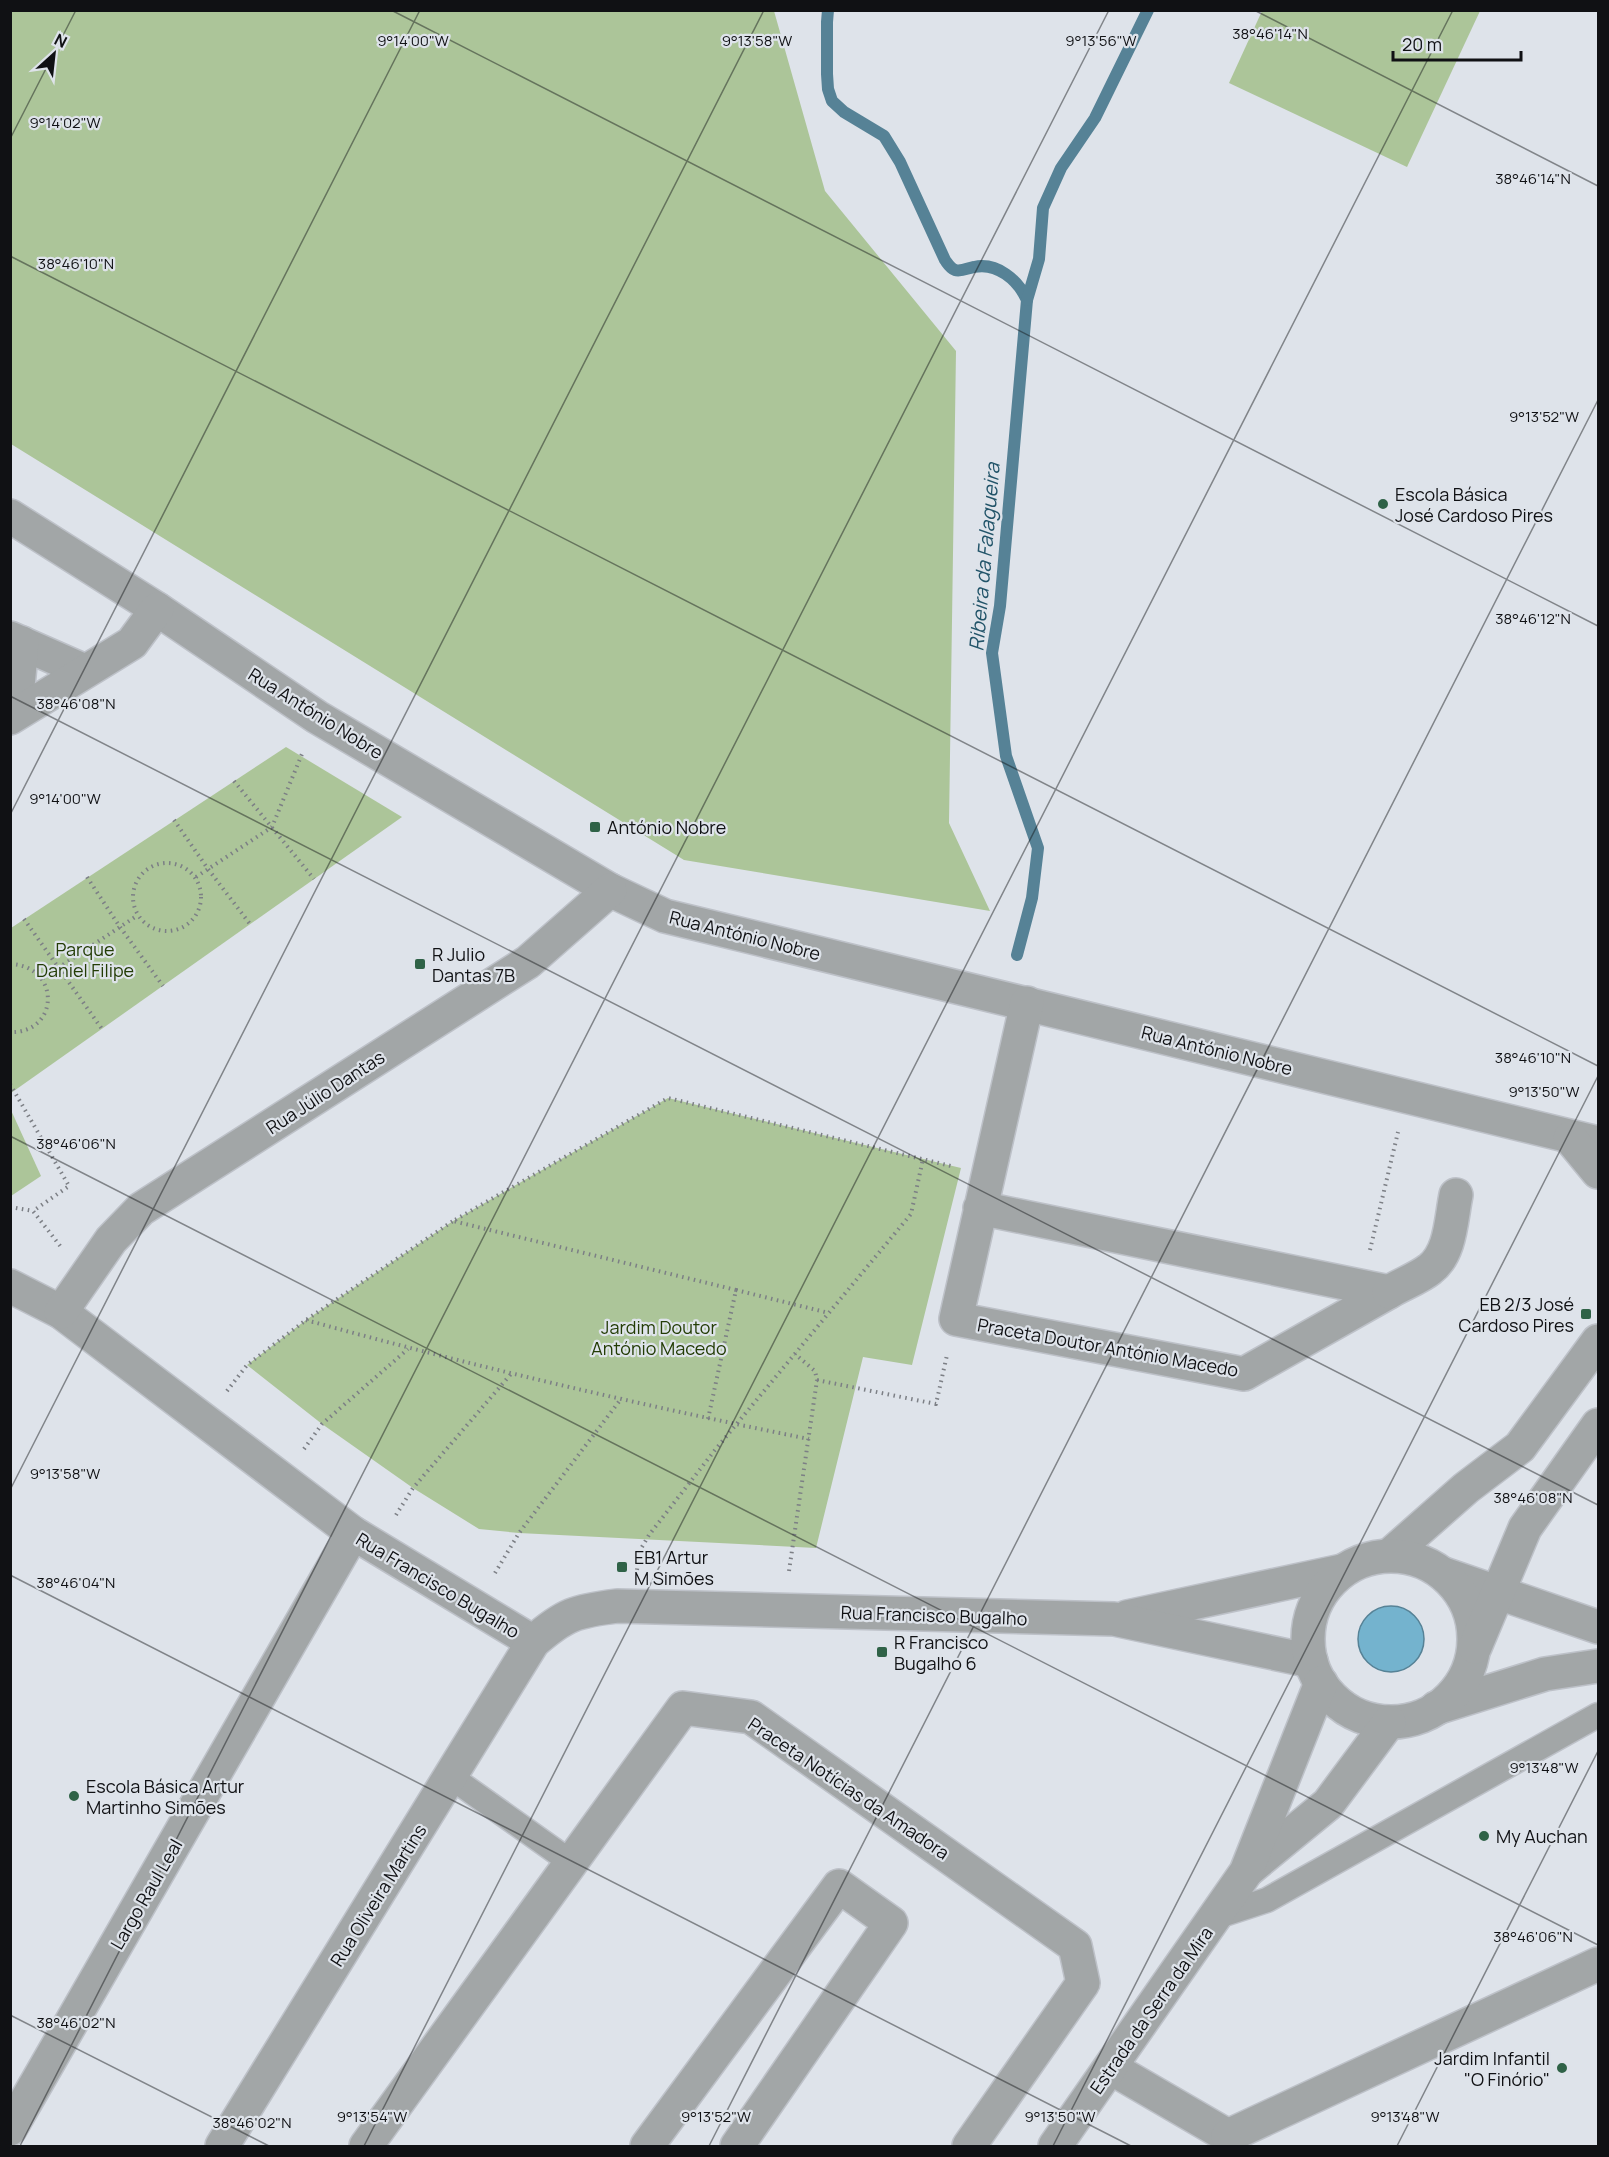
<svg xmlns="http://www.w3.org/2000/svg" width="1609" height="2157" font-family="Manrope,sans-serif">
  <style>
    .green { fill: #acc599 }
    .water { fill: #74b3ce; stroke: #568296; stroke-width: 1.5 }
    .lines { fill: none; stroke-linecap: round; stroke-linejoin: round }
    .stream { stroke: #568296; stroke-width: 12 }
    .service-casing { stroke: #bdc1c8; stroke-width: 27 }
    .minor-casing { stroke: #bdc1c8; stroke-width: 36 }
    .tertiary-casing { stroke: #bdc1c8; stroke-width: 36 }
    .path { stroke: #7c7f85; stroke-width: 4; stroke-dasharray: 1.5 4.5; stroke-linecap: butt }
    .service { stroke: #a2a6a7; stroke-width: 24 }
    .minor { stroke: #a2a6a7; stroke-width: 33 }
    .tertiary { stroke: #a2a6a7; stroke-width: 33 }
    .ticks { fill: none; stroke: #101114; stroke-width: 1.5; stroke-opacity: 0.45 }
    .poi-dot { fill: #2f6247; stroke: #dee3ea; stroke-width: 2 }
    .labels { text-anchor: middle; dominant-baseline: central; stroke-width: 4.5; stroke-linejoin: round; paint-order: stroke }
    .poi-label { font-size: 18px; fill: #101114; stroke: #dee3ea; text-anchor: start }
    .street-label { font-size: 18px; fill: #101114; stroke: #dee3ea }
    .park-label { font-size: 18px; fill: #233c05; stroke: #dee3ea }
    .water-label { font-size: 20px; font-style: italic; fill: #225469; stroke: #dee3ea }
    .ticks-label { font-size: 15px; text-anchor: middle; fill: #101114; stroke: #dee3ea; stroke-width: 4.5; stroke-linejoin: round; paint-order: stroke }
  </style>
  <rect width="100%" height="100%" fill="#dee3ea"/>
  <g class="green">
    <polygon points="10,11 774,11 825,191 956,351 949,823 990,911 684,860 11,444"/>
    <polygon points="1262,11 1263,10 1480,11 1407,167 1229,83"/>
    <polygon points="286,747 402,817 11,1093 11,928"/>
    <polygon points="668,1098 961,1168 912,1365 863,1357 816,1548 519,1533 479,1529 413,1488 322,1424 247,1365 306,1320 453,1221"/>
    <polygon points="10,1108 41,1176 11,1196 10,1196"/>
  </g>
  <circle class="water" cx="1391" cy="1639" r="33"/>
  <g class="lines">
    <g class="stream">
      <path d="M 828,10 L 827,22 L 827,74 L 828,89 L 832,101 L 844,112 L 884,136 L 900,162 L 945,260 C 948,264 950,268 955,270 C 961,272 968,268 974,267 C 997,262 1018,280 1027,300 L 1000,606 L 992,653 L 1006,756 L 1038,848 L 1032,898 L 1017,955"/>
      <polyline points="1027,300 1039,259 1043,208 1061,168 1095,118 1148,10"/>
    </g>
    <g class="service-casing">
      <g id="service">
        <polyline points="451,1777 572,1863"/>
        <polyline points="1215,1917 1267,1900 1598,1715"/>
      </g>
    </g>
    <g class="minor-casing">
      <g id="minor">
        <polyline points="10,516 157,609 317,717 610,890 665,916 1598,1143"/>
        <polyline points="10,638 85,671"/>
        <polyline points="10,706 18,686 22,643"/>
        <polyline points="10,718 132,643 157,609"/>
        <polyline points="1570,1138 1598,1172"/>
        <path d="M 980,1208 L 1389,1292 L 1244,1374 L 956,1319 C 979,1214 1003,1109 1027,1003"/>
        <polyline points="10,1286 61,1312 353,1533 533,1642"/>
        <path d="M 1389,1292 C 1402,1284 1419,1278 1430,1269 C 1451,1253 1451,1219 1456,1195"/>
        <polyline points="61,1312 111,1240 141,1209 528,962 610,890"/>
        <polyline points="1444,1574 1598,1627"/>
        <polyline points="1127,1617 1342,1571"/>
        <polyline points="1436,1708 1545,1674 1598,1666"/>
        <polyline points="1111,2068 1228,2136"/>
        <polyline points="10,2129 353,1533"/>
        <polyline points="1228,2136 1598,1964"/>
        <path d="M 222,2146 L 533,1642 C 565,1614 576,1611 617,1606 L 1114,1619 L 1311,1661"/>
        <polyline points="366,2146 683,1708 751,1717 1075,1946 1083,1983 969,2146"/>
        <polyline points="647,2146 839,1886 891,1923 737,2146"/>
      </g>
    </g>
    <g class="tertiary-casing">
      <g id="tertiary">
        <polyline points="1390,1555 1466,1488 1520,1447 1598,1341"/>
        <circle cx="1391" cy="1639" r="83"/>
        <polyline points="1475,1647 1525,1528 1598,1425"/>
        <polyline points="1249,1869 1328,1804 1389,1722"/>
        <polyline points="1055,2146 1246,1872 1321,1683"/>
      </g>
    </g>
    <g class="path">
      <polyline points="234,781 314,879"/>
      <polyline points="174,820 208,869 250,924"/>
      <circle cx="167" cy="897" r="34"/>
      <polyline points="87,877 120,927 163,986"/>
      <polyline points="196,877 272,827 302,754"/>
      <polyline points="24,919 102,1029"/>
      <path d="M 10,964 C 62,966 59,1034 10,1032"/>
      <polyline points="43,978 138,915"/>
      <polyline points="10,1084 69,1186 33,1211"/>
      <polyline points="10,1207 33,1211 61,1247"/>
      <polyline points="1370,1250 1398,1132"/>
      <polyline points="736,1290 829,1313"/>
      <path d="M 306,1320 C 472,1366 640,1405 809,1439"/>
      <polyline points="817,1380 936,1404 947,1355"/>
      <polyline points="227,1391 247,1365 306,1320 453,1221"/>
      <polyline points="708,1419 736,1290 453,1221 668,1098 951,1166"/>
      <polyline points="304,1449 322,1424 408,1349"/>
      <polyline points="396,1515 413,1488 511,1374"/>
      <polyline points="637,1570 639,1552 649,1535 715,1450 911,1214 923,1159"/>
      <polyline points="789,1571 817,1380 815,1371 795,1354"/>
      <polyline points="495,1573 519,1533 621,1399"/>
    </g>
    <use href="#service" class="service"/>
    <use href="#minor" class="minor"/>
    <use href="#tertiary" class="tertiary"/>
  </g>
  <path class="ticks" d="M 391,10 L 1598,626M 1254,10 L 1598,186M 10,139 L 76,10M 10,256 L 1598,1066M 10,696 L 1598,1505M 10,815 L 420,10M 10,1136 L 1598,1945M 10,1490 L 764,10M 10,1575 L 1131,2146M 10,2015 L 269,2146M 20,2146 L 1109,10M 364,2146 L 1453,10M 709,2146 L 1598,400M 1053,2146 L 1598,1076M 1397,2146 L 1598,1751"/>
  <g class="poi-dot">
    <circle cx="1383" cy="504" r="6"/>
    <rect x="589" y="821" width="12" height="12" rx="3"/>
    <rect x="414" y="958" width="12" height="12" rx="3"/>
    <rect x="1580" y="1308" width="12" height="12" rx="3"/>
    <rect x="616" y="1561" width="12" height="12" rx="3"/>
    <rect x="876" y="1646" width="12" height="12" rx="3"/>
    <circle cx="74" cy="1796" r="6"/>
    <circle cx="1484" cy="1836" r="6"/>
    <circle cx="1562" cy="2068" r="6"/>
  </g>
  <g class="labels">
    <g class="poi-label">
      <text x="1395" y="494">Escola Básica<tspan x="1395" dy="21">José Cardoso Pires</tspan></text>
      <text x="607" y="827">António Nobre</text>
      <text x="432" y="954">R Julio<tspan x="432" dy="21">Dantas 7B</tspan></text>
      <text x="1574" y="1304" text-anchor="end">EB 2/3 José<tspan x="1574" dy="21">Cardoso Pires</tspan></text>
      <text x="634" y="1557">EB1 Artur<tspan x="634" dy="21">M Simões</tspan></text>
      <text x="894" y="1642">R Francisco<tspan x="894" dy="21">Bugalho 6</tspan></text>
      <text x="86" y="1786">Escola Básica Artur<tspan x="86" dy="21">Martinho Simões</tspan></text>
      <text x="1496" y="1836">My Auchan</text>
      <text x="1550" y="2058" text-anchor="end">Jardim Infantil<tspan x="1550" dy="21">"O Finório"</tspan></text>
    </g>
    <g class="street-label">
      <text transform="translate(316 713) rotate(32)">Rua António Nobre</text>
      <text transform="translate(745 935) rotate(14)">Rua António Nobre</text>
      <text transform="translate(1217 1050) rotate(14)">Rua António Nobre</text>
      <text transform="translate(325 1092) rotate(-33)">Rua Júlio Dantas</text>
      <text transform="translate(1108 1347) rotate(10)">Praceta Doutor António Macedo</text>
      <text transform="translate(438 1585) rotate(31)">Rua Francisco Bugalho</text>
      <text transform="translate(934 1615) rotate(2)">Rua Francisco Bugalho</text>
      <text transform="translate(849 1788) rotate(34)">Praceta Notícias da Amadora</text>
      <text transform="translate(146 1894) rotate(-60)">Largo Raul Leal</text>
      <text transform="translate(378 1895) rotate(-58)">Rua Oliveira Martins</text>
      <text transform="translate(1151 2010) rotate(-55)">Estrada da Serra da Mira</text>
    </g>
    <g class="park-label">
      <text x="85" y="949">Parque<tspan x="85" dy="21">Daniel Filipe</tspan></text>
      <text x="659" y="1327">Jardim Doutor<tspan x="659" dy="21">António Macedo</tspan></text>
    </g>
    <g class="water-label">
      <text transform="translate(984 557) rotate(-85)">Ribeira da Falagueira</text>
    </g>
  </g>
  <g class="ticks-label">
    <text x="1270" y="39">38°46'14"N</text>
    <text x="413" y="46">9°14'00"W</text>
    <text x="757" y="46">9°13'58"W</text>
    <text x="1101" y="46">9°13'56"W</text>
    <text x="65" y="128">9°14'02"W</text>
    <text x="1533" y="184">38°46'14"N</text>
    <text x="76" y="269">38°46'10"N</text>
    <text x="1544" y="422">9°13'52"W</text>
    <text x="1533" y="624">38°46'12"N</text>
    <text x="76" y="709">38°46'08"N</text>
    <text x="65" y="804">9°14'00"W</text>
    <text x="1533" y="1063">38°46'10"N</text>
    <text x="1544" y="1097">9°13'50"W</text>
    <text x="76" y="1149">38°46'06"N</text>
    <text x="65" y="1479">9°13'58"W</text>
    <text x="1533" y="1503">38°46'08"N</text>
    <text x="76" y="1588">38°46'04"N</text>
    <text x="1544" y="1773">9°13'48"W</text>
    <text x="1533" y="1942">38°46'06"N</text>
    <text x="76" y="2028">38°46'02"N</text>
    <text x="372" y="2122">9°13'54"W</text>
    <text x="716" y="2122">9°13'52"W</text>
    <text x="1060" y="2122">9°13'50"W</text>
    <text x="1405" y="2122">9°13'48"W</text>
    <text x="252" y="2128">38°46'02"N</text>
  </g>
  <rect width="1609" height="2157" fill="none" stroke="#101114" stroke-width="24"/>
  <g transform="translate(54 54) rotate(27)" stroke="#dee3ea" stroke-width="4.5" paint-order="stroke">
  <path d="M0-4.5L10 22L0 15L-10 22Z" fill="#101114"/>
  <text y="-9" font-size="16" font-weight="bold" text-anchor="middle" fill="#101114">N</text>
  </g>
  <path d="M1393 51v9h128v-9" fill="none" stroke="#101114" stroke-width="3"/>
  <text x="1402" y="51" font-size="18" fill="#101114" stroke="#dee3ea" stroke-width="4.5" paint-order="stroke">20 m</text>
</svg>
